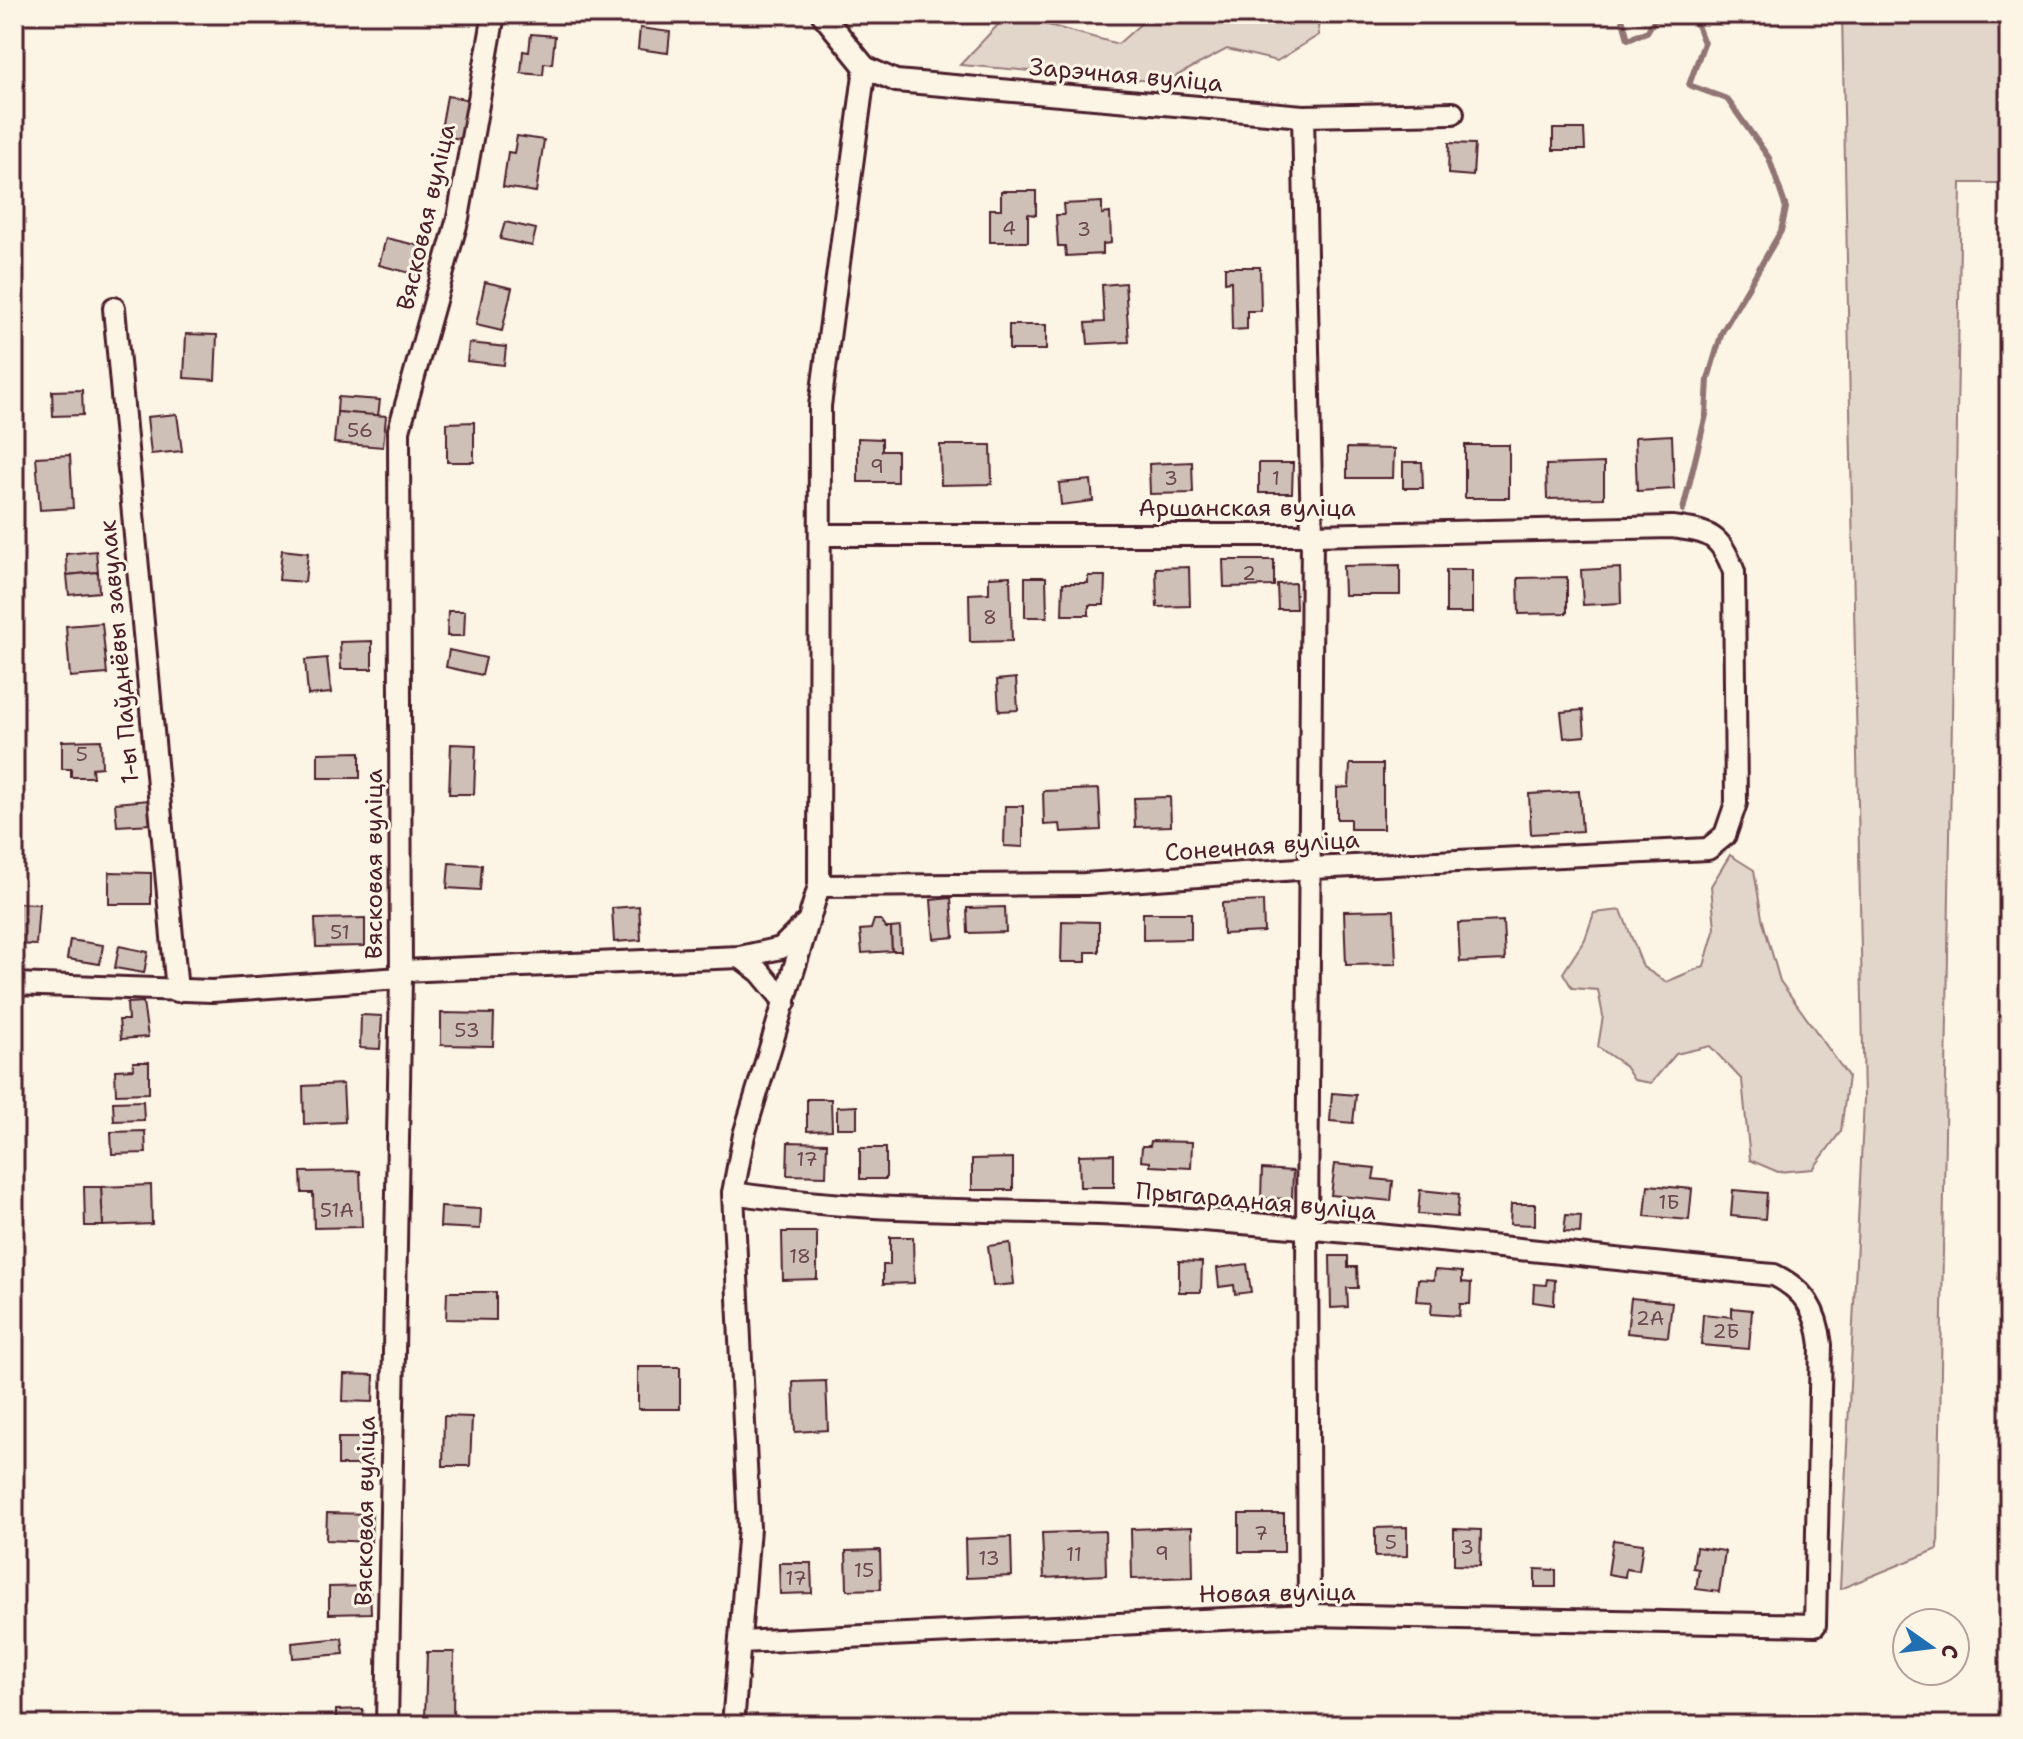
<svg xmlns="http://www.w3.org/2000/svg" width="2023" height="1739" font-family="'Shantell Sans',sans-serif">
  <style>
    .green { fill: #e2d5ca; stroke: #967a7a; stroke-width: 2 }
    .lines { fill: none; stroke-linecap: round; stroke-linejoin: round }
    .stream { stroke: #917474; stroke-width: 6 }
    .building { fill: #cfc0b7; stroke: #4a1f2b; stroke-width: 2 }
    .minor-casing { stroke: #4a1f2b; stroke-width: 26 }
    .minor { stroke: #fcf5e5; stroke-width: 20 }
    .labels { text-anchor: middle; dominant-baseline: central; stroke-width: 6; stroke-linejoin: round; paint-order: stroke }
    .number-label { font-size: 20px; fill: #6b474e }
    .street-label { font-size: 24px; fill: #4a1f2b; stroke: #fcf5e5 }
  </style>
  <rect width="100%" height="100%" fill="#fcf5e5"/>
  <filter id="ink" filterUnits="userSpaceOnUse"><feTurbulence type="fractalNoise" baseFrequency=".0125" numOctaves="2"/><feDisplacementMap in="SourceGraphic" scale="16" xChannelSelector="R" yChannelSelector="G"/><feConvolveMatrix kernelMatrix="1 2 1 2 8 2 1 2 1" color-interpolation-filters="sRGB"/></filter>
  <g filter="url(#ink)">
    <g class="green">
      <polygon points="1008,14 1118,44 1145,20 1143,14 1317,14 1319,35 1277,61 1227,49 1165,82 960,65"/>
      <polygon points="1842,14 2009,14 2009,183 1961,183 1938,1549 1840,1589 1864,1099"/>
      <polygon points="1730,855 1754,870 1762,918 1780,981 1848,1076 1841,1131 1813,1169 1778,1172 1750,1160 1742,1080 1710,1046 1676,1054 1651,1083 1634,1080 1624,1065 1598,1047 1603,1016 1598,990 1572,988 1563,973 1585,939 1594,913 1621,910 1643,967 1666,982 1704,966 1715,928 1711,886"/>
    </g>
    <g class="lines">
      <g class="stream">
        <polyline points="1621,14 1628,39 1647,32 1658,14"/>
        <polyline points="1680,14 1695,20 1704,43 1689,85 1727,99 1769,158 1786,208 1781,231 1722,332 1708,379 1706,415 1683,510"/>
        <polyline points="1987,14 2009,22"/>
      </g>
    </g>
    <g class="building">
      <polygon points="640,28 670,32 668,53 638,49"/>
      <polygon points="531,34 555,36 552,64 544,63 543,75 521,73 523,51 529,52"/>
      <polygon points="447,96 472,100 465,140 440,135"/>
      <polygon points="1553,129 1584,129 1585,150 1553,150"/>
      <polygon points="517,136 544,140 536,192 503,187 508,152 514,153"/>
      <polygon points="1449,143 1475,144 1473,176 1448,174"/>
      <polygon points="1001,191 1036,191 1036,215 1028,214 1028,242 990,242 990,209 1001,209"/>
      <polygon points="1102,202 1102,214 1110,213 1111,243 1103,244 1103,254 1066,256 1065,246 1058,246 1056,215 1064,215 1063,204"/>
      <polygon points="505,222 536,229 532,246 500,239"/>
      <polygon points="386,238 429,248 422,276 379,265"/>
      <polygon points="1225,267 1260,267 1261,311 1247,311 1247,329 1232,330 1231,281 1225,282"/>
      <polygon points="485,282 512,288 502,331 476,325"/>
      <polygon points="1125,283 1129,342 1088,344 1086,323 1104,322 1102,285"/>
      <rect x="1009" y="325" width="37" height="25"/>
      <polygon points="186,334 217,335 215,380 184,378"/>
      <polygon points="469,343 506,347 504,365 467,361"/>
      <polygon points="82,390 83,415 53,416 52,391"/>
      <polygon points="338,397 380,400 378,416 337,412"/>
      <polygon points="337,412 386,416 383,447 334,443"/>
      <polygon points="177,414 182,451 151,454 147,417"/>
      <polygon points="474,422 474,462 447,462 447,423"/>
      <polygon points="1672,435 1674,489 1637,491 1635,437"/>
      <polygon points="858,438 882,439 882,451 897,451 897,482 858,482"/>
      <polygon points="940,445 991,445 992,484 941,485"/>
      <rect x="1465" y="445" width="44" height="53"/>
      <polygon points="1347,448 1394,449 1393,478 1347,478"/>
      <polygon points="70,455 73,508 40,510 36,457"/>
      <polygon points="1192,462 1193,493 1150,494 1149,464"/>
      <polygon points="1403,462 1422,462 1423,488 1403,488"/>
      <polygon points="1259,463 1293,463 1292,493 1259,493"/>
      <polygon points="1604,463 1604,498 1547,499 1546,465"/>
      <polygon points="1091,480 1093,501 1061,505 1059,483"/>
      <polygon points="282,550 308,553 305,582 279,580"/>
      <polygon points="96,551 98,572 67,575 66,554"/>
      <polygon points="1223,560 1274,560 1274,586 1224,587"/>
      <polygon points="1400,565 1400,595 1344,595 1343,566"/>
      <polygon points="1189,567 1190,606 1157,607 1156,568"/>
      <polygon points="1620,568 1621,603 1583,605 1581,570"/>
      <rect x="1446" y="570" width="26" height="43"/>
      <polygon points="98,572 99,592 69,595 67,575"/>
      <polygon points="1010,576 1012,641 970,642 969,594 989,593 989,577"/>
      <polygon points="1088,576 1105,576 1104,605 1089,605 1089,615 1062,615 1063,583 1088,583"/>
      <polygon points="1025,577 1046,577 1047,617 1025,617"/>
      <polygon points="1567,577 1567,613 1519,614 1518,578"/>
      <polygon points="1295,583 1296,609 1278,609 1277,584"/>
      <polygon points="448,611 465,611 464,636 447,636"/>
      <polygon points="102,623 107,674 70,677 66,626"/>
      <polygon points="372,641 372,669 341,669 340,642"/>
      <polygon points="449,650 486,658 482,675 446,667"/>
      <polygon points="327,658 331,693 308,695 305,660"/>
      <polygon points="1016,678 1018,710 999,711 997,680"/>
      <polygon points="1583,710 1585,736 1564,738 1561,712"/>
      <polygon points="101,740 102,767 92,768 93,777 71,777 71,769 62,769 62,741"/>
      <polygon points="451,744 476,745 474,794 449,794"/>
      <polygon points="360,752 360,778 318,778 318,753"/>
      <polygon points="1350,764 1383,764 1383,829 1350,829 1350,819 1337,819 1337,788 1349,787"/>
      <polygon points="1099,789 1101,830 1061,832 1060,824 1044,825 1043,791"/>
      <polygon points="1579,791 1582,831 1531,834 1529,794"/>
      <polygon points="1170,797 1171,826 1135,827 1134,798"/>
      <polygon points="149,800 151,824 117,826 115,803"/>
      <polygon points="1005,806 1023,806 1023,847 1004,846"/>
      <polygon points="449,863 482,865 480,890 447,888"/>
      <polygon points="109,872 151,873 151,904 109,904"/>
      <polygon points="951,898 954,937 934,939 931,900"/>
      <polygon points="1263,901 1264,932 1223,934 1222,903"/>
      <polygon points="14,903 39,904 36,945 14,944"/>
      <polygon points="639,906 641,940 614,942 612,908"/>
      <polygon points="1005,907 1006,932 968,933 967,908"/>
      <polygon points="1394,910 1396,964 1346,965 1344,911"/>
      <polygon points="1143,913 1191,913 1191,939 1143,940"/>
      <polygon points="365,918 365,946 316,947 315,919"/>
      <polygon points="874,920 881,920 886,928 891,928 892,951 862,953 860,930 871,929"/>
      <polygon points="1062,921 1099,922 1099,952 1086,952 1086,962 1061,962"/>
      <polygon points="1503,921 1505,960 1460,962 1458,923"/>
      <polygon points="900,927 901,951 892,951 891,928"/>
      <polygon points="70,940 103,945 100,964 67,959"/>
      <polygon points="119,946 148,952 144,973 115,968"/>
      <polygon points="143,1002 148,1037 121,1039 119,1020 128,1020 127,1003"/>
      <polygon points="441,1013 494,1014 493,1046 441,1045"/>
      <polygon points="361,1015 382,1016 380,1049 360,1048"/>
      <polygon points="133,1062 149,1062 149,1093 116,1094 115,1070 134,1069"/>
      <polygon points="343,1084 345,1122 304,1124 303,1086"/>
      <polygon points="1332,1093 1356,1095 1353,1123 1330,1121"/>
      <polygon points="807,1099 831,1099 832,1130 807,1131"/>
      <polygon points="143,1101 144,1120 114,1121 113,1102"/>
      <polygon points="857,1106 857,1128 837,1128 837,1107"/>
      <polygon points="145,1131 146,1153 112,1154 111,1132"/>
      <polygon points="1151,1141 1192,1142 1191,1168 1150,1166 1150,1162 1141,1161 1142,1146 1150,1146"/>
      <polygon points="788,1142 827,1143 826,1176 787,1175"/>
      <rect x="860" y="1148" width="26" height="31"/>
      <polygon points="1114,1154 1114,1187 1080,1187 1079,1155"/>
      <polygon points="1013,1158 1013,1190 972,1190 972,1159"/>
      <polygon points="1335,1164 1375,1168 1373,1179 1393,1181 1391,1201 1331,1195"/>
      <polygon points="1262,1169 1293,1171 1292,1199 1261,1198"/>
      <polygon points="360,1171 362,1227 314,1228 313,1193 302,1193 301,1172"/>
      <polygon points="151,1185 152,1224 103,1226 101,1187"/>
      <polygon points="1648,1185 1692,1189 1689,1220 1645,1216"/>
      <polygon points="84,1187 101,1187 103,1226 85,1226"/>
      <polygon points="1420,1190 1459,1194 1457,1217 1418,1214"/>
      <polygon points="1733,1190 1767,1193 1765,1219 1731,1216"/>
      <polygon points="1511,1204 1535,1204 1535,1225 1510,1224"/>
      <polygon points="441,1207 481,1209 480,1229 440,1227"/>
      <polygon points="1566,1215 1581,1216 1580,1233 1564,1232"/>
      <polygon points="782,1232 817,1232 817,1279 783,1280"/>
      <polygon points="890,1237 913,1237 914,1283 883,1284 883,1265 890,1265"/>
      <polygon points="1010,1243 1014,1284 993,1286 988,1246"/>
      <polygon points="1330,1256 1348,1256 1348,1267 1357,1267 1358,1288 1347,1288 1348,1307 1331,1308"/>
      <polygon points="1179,1261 1202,1262 1201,1292 1179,1292"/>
      <polygon points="1247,1264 1251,1292 1235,1294 1234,1285 1219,1287 1217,1268"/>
      <polygon points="1435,1270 1462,1272 1462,1282 1471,1283 1470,1304 1460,1304 1459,1316 1431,1314 1432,1302 1416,1301 1418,1279 1434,1280"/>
      <polygon points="1547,1279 1555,1280 1554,1305 1533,1302 1534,1284 1546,1285"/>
      <polygon points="447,1292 496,1292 496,1320 446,1319"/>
      <polygon points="1631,1298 1672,1302 1668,1337 1627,1333"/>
      <polygon points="1732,1308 1752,1310 1749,1349 1701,1345 1703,1314 1732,1317"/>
      <rect x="638" y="1367" width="42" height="42"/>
      <polygon points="344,1374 374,1375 373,1402 343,1401"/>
      <polygon points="826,1381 828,1430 795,1432 793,1382"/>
      <polygon points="444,1416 472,1417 470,1466 443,1466"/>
      <rect x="338" y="1438" width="33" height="27"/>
      <polygon points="327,1513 372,1514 371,1542 326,1540"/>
      <rect x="1239" y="1514" width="45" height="38"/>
      <polygon points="1192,1527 1193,1577 1132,1579 1131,1529"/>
      <polygon points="1407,1527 1407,1556 1375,1557 1375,1528"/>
      <polygon points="1454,1529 1481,1530 1480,1566 1454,1565"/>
      <polygon points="1105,1531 1106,1575 1044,1578 1042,1533"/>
      <polygon points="1011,1537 1012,1576 966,1578 965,1539"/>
      <polygon points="1613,1540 1643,1544 1639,1571 1626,1569 1625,1577 1608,1574"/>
      <polygon points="1696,1547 1725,1551 1719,1592 1696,1589 1699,1569 1693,1568"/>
      <polygon points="880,1550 881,1589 847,1590 846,1551"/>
      <polygon points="779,1563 811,1563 812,1593 780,1594"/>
      <polygon points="1535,1569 1556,1570 1556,1587 1535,1587"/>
      <polygon points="370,1586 371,1613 329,1614 329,1587"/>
      <polygon points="342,1638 344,1654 293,1658 292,1643"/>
      <polygon points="427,1652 454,1652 453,1718 425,1717"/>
      <polygon points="363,1709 364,1722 374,1725 336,1725 336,1710"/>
    </g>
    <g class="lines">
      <g class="minor-casing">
        <g id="minor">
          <polyline points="822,14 865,67 896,81 1303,116 1453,113"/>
          <polyline points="1303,116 1312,535 1307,1230 1309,1615"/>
          <polyline points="114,308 177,991"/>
          <path d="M 819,886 L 1085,884 L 1312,868 L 1708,849 L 1725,835 L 1736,803 L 1734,572 C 1720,534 1710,532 1672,527 L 1312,535 L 822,535"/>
          <polyline points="740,957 760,972 785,1002"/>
          <polyline points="401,971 740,957 781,948 805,924"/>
          <polyline points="14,984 212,991 401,978"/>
          <path d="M 733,1193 C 875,1215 1019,1208 1161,1217 C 1366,1231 1570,1255 1774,1275 C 1805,1290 1817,1311 1821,1345 L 1815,1625 L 1309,1615 L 740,1642"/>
          <polyline points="387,1725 401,978 399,430 458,218 494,14"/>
          <polyline points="733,1725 749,1528 733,1193 744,1135 819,886 820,406 865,67"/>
        </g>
      </g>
      <use href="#minor" class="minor"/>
    </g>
  </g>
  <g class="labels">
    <g class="number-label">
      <text x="1009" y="228">4</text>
      <text x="1084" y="229">3</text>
      <text x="360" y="430">56</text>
      <text x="877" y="466">9</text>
      <text x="1171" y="478">3</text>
      <text x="1276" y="478">1</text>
      <text x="1249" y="573">2</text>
      <text x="990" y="617">8</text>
      <text x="82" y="754">5</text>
      <text x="340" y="932">51</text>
      <text x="467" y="1030">53</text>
      <text x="807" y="1159">17</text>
      <text x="1669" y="1202">1Б</text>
      <text x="337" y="1210">51А</text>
      <text x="800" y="1256">18</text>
      <text x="1650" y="1318">2А</text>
      <text x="1726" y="1331">2Б</text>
      <text x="1261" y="1533">7</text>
      <text x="1391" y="1542">5</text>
      <text x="1467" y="1547">3</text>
      <text x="1162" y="1553">9</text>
      <text x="1074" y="1554">11</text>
      <text x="989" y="1558">13</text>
      <text x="864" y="1570">15</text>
      <text x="796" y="1578">17</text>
    </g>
    <g class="street-label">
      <text transform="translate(1126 75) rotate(5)">Зарэчная вуліца</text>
      <text transform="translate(426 217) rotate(-77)">Вясковая вуліца</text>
      <text x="1247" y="508">Аршанская вуліца</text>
      <text transform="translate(119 652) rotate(-95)">1-ы Паўднёвы завулак</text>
      <text transform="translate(1262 846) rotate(-4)">Сонечная вуліца</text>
      <text transform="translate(374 864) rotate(-90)">Вясковая вуліца</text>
      <text transform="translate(1256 1201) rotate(5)">Прыгарадная вуліца</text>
      <text transform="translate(365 1511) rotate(-89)">Вясковая вуліца</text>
      <text transform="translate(1277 1593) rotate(-1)">Новая вуліца</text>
    </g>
  </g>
  <rect width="2023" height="1739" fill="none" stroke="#fcf5e5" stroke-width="48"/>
  <rect x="24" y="24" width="1975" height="1691" fill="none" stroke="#4a1f2b" stroke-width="3" filter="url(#ink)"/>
  <g transform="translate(1931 1647) rotate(104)"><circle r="38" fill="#fcf5e5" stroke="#b59f9b" stroke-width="2"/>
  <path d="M0-6L14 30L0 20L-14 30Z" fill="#1f6fb2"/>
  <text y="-12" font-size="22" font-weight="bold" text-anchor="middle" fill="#4a1f2b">С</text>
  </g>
</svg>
